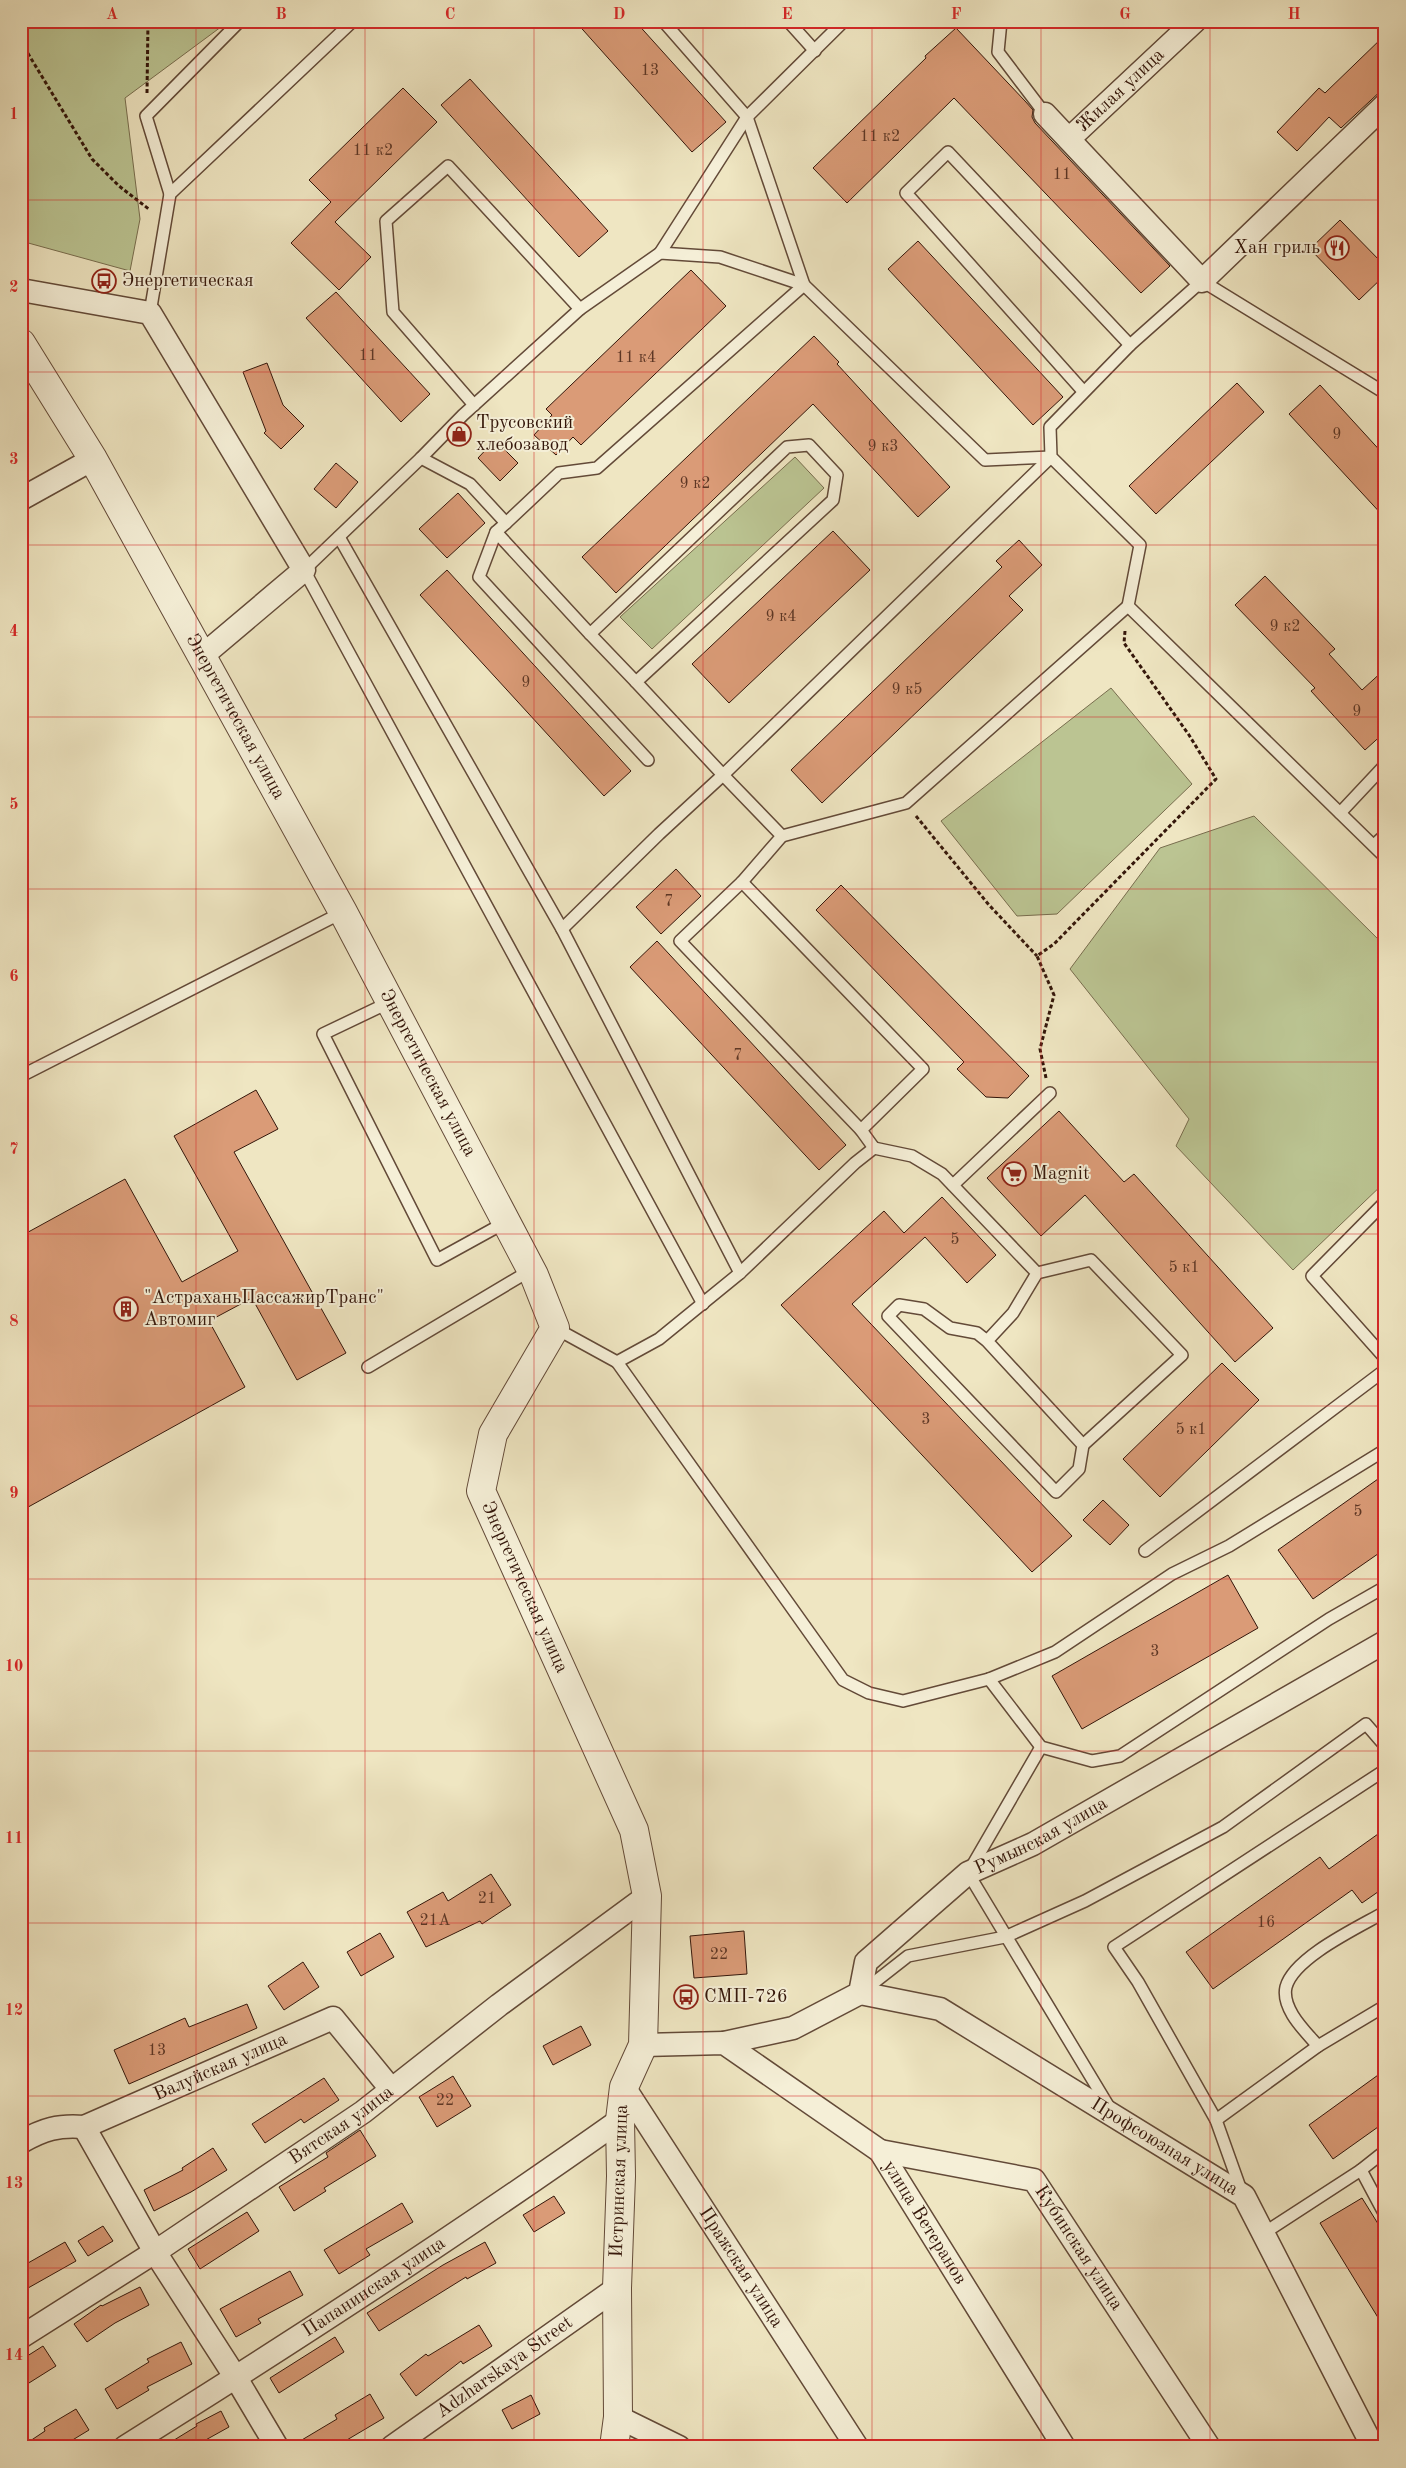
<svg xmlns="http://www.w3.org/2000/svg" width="1406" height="2468" font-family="'Old Standard TT',serif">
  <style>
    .green { fill: #bbc492; stroke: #786d4e }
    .building { fill: #da9b77; stroke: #34160a }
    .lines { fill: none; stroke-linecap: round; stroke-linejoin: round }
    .service-casing { stroke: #634a38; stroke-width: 14 }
    .minor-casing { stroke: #634a38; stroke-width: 25 }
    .tertiary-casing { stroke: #634a38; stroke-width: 30 }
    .path { stroke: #34160a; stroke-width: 3; stroke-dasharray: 4 2.5; stroke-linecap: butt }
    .service { stroke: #f5efd7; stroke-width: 11 }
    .minor { stroke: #f5efd7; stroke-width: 22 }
    .tertiary { stroke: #f5efd7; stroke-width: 28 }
    .grid { fill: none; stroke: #d62828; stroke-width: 1; stroke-opacity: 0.55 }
    .labels { text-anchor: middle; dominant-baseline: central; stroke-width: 4; stroke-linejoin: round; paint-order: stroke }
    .number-label { font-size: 16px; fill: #5e3725 }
    .street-label { font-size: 19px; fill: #34160a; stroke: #f5efd7 }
    .poi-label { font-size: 19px; fill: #34160a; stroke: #f5efd7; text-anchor: start }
    .neatline { fill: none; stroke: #d62828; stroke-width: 2 }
    .grid-label { font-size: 16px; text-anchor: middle; font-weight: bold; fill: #d62828 }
  </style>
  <rect width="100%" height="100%" fill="#efe6c2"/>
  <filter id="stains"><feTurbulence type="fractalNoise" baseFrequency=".004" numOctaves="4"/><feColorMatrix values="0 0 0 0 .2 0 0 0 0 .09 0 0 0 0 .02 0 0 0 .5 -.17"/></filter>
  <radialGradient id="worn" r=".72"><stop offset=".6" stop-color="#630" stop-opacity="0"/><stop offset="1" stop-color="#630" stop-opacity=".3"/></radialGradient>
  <g class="green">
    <polygon points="21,21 229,21 125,98 140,219 130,271 21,241"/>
    <polygon points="795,457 824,488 652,649 620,617"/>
    <polygon points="1111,688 1192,784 1057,914 1017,916 941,821"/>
    <polygon points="1254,816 1385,946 1385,1182 1293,1270 1176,1146 1189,1119 1070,969 1160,848"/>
  </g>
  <g class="building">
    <polygon points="575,21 635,21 726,122 692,152"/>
    <polygon points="956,28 1025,101 1033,110 1032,117 1035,123 1170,266 1141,293 954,98 847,203 813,168 926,58 925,56"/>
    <polygon points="1385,35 1385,87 1341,128 1329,117 1297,151 1277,132 1319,88 1325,93"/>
    <polygon points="470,79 608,231 579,257 441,105"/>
    <polygon points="403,88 437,122 335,222 371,257 339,290 291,243 331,202 309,180"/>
    <polygon points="1340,220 1385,266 1385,275 1359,300 1310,249"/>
    <polygon points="918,241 1063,397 1033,425 888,269"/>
    <polygon points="691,270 726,306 581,445 573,437 556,455 534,435 552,415 546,409"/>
    <polygon points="336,292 430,394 401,422 306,318"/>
    <polygon points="814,336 839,362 837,364 950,487 918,517 813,404 616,593 582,557"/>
    <polygon points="267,363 283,405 304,426 281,449 264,433 266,431 243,372"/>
    <polygon points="1237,383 1264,412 1156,514 1129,486"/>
    <polygon points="1320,385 1385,456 1385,518 1289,414"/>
    <polygon points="495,440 518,463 500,481 478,458"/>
    <polygon points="336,463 358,482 336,508 314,489"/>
    <polygon points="458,493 485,523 447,558 419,529"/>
    <polygon points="833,531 870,570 729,703 692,664"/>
    <polygon points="1019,540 1042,565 1009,596 1023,610 822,803 791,770 1002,567 996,561"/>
    <polygon points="447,570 631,771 604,796 420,595"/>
    <polygon points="1265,576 1335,649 1329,654 1362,690 1385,669 1385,732 1365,750 1311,691 1315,688 1235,605"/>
    <polygon points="676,869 701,896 661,934 636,907"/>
    <polygon points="841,885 1029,1076 1008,1098 986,1097 957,1069 964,1062 816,910"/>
    <polygon points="657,941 846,1145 819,1170 630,967"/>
    <polygon points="256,1090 278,1129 234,1152 346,1353 297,1380 252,1298 209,1321 245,1387 21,1511 21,1236 125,1179 182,1282 238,1251 174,1136"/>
    <polygon points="1059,1111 1124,1182 1134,1174 1273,1328 1235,1362 1085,1195 1041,1236 987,1178"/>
    <polygon points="942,1197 996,1255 967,1283 925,1237 852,1304 1072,1536 1032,1572 781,1305 884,1211 904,1233"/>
    <polygon points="1222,1363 1259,1400 1160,1497 1123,1459"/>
    <polygon points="1385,1474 1385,1549 1313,1599 1278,1550"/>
    <polygon points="1103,1500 1129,1525 1110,1545 1083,1520"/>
    <polygon points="1228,1575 1258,1628 1082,1729 1052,1676"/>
    <polygon points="1385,1829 1385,1887 1362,1903 1352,1890 1213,1989 1186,1952 1320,1857 1329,1869"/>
    <polygon points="491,1874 511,1905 482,1924 480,1921 426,1947 407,1912 443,1892 448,1901"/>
    <polygon points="744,1931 747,1974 694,1978 690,1936"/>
    <polygon points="380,1933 394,1957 361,1976 347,1952"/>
    <polygon points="303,1962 319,1987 284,2010 268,1986"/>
    <polygon points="247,2004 257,2028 129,2084 114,2050 185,2018 189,2027"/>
    <polygon points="581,2026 591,2045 553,2065 543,2046"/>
    <polygon points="1385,2070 1385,2122 1333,2159 1309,2125"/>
    <polygon points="453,2076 471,2106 437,2127 419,2097"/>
    <polygon points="324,2078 339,2100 304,2123 301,2119 265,2143 252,2124"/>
    <polygon points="360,2130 376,2156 324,2188 326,2191 294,2211 279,2187 328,2157 326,2153"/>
    <polygon points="213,2148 227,2170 191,2192 154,2211 144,2190 183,2170 182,2168"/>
    <polygon points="554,2196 565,2213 534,2232 523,2215"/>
    <polygon points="1362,2198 1385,2235 1385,2329 1320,2223"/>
    <polygon points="402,2203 413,2222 366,2249 370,2255 339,2274 324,2250"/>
    <polygon points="247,2212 259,2231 200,2269 188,2249"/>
    <polygon points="103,2226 113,2241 88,2256 78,2241"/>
    <polygon points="65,2242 76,2261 21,2292 21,2267"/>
    <polygon points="485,2242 496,2263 467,2279 466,2277 379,2331 367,2313 443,2265"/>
    <polygon points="290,2271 303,2295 258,2319 261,2323 236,2337 220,2309"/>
    <polygon points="140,2287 149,2305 115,2323 87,2342 74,2324 101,2305 102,2306"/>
    <polygon points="479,2325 492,2346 463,2364 461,2361 416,2396 400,2374 426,2354 428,2356"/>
    <polygon points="335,2337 344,2352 279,2393 270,2378"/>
    <polygon points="181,2342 192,2364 147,2387 149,2390 117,2409 105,2389 149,2362 147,2359"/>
    <polygon points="43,2346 56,2366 21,2388 21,2360"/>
    <polygon points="370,2394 384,2418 335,2447 290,2447 337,2419 335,2415"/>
    <polygon points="531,2395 540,2414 512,2429 502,2410"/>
    <polygon points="76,2409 89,2430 61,2447 21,2447 45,2431 44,2428"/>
    <polygon points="221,2411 229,2427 193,2447 167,2447 166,2445 197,2426 196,2424"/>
  </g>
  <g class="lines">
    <g class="service-casing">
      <g id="service">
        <polyline points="788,21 815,51"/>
        <polyline points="1001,21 998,52 1045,114"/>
        <polyline points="170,194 146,116 240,21"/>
        <polyline points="660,253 747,117 844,21"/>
        <polyline points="150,313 170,194 353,21"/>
        <polyline points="1083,391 906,193 948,152 1130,345"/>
        <polyline points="1385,393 1202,281 1130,345 1050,427 1051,457 1140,545 1128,606 1385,857"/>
        <polyline points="474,405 393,312 386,221 448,166 580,309"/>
        <polyline points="421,458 463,415 580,309 660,253 720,257 804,285 985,460 1051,457"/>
        <polyline points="506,523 559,473 597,468 804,285 747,117 663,21"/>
        <polyline points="496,532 590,634 787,447 809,445 837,475 833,500 636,682 723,775 1051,457"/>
        <polyline points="339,537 562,929 740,1273"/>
        <polyline points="590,634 636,682"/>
        <polyline points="648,760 479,577 496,532 506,523 470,484 421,458 304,570 703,1304"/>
        <polyline points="1340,813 1385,765"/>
        <polyline points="782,836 906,803 1128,606"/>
        <polyline points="1374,845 1385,835"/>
        <polyline points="742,882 923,1069 861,1130"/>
        <polyline points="562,929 659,834 723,775 782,836 742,882 680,941 861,1130 874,1148"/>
        <polyline points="390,1002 323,1034 437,1260 506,1222"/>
        <polyline points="21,1076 343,912"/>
        <polyline points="953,1185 1050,1093"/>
        <polyline points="1385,1202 1312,1276 1385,1358"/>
        <polyline points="1037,1273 1091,1260 1182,1355 1083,1445"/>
        <polyline points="555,1328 617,1362 659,1339 740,1273 855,1163 874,1148 912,1156 942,1174 1037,1273 1013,1313 987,1341 977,1333 950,1328 924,1309 899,1305 888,1316 1056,1492 1079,1469 1083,1445 987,1341"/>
        <polyline points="617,1362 843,1680 869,1693 903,1701 989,1679 1055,1652 1172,1574 1229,1546 1385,1450"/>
        <polyline points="368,1367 531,1270"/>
        <polyline points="1145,1551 1385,1370"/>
        <polyline points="989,1679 1041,1747 1092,1761 1120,1756 1329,1619 1385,1587"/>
        <polyline points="1041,1747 968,1873 1109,2107"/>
        <path d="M 1385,1912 C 1359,1927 1294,1957 1286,1987 C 1281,2009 1306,2032 1318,2046 L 1385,2006"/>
        <polyline points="862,1992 908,1956 1005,1937 1085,1901 1223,1827 1366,1724 1385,1746"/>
        <polyline points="1216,2120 1138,1982 1114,1947 1385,1770"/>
        <polyline points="1385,2151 1361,2170 1385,2215"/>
        <polyline points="1242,2193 1216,2120 1318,2046"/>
        <polyline points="1264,2233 1361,2170"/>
      </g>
    </g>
    <g class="minor-casing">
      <g id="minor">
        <polyline points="1045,114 1202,281 1385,105"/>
        <path id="s1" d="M 1069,139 L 1195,21"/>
        <polyline points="21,290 150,313 304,570 201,657"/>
        <polyline points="21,499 93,459"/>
        <path id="s2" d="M 860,1993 L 940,2009 L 1244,2196 L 1373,2447"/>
        <path id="s3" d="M 724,2043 L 793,2028 L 860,1993 L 866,1962 L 968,1873 L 1033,1844 L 1385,1642"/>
        <path id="s4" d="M 643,2045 L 724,2043 L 880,2151 L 1064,2447"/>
        <path id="s5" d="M 624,2087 L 857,2447"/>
        <polyline points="84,2127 155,2252 236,2378 277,2447"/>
        <path id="s6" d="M 21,2142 C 44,2129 58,2125 84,2127 L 333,2018 L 391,2089"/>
        <path id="s7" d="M 880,2151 L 1034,2180 L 1209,2447"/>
        <path id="s8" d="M 21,2337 L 155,2252 L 363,2112 L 499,2005 L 647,1896"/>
        <polyline points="618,2417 679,2447"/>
        <path id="s9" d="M 125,2447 C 293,2342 459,2234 620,2120"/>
        <path id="s10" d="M 392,2447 L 617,2288"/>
      </g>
    </g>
    <g class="tertiary-casing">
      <g id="tertiary">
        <path id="s11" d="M 21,343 L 93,459 L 343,912 L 534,1275 L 555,1328 L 493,1434 L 481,1491 L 634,1830 L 647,1896 L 643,2045 L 624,2087 L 620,2120 L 621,2176 L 617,2288 L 618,2417 L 614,2447"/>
      </g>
    </g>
    <g class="path">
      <polyline points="21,42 92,159 119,186 150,210"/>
      <polyline points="147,93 148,21"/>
      <polyline points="916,816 989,905 1037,956"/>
      <polyline points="1046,1078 1040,1049 1054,995 1037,956 1054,944 1216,779 1189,735 1124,643 1125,631"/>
    </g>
    <use href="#service" class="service"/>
    <use href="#minor" class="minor"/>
    <use href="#tertiary" class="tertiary"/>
  </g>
  <path class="grid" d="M 196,21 L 196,2447M 365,21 L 365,2447M 534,21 L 534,2447M 703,21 L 703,2447M 872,21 L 872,2447M 1041,21 L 1041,2447M 1210,21 L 1210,2447M 21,200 L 1385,200M 21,372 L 1385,372M 21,545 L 1385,545M 21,717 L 1385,717M 21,889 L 1385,889M 21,1062 L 1385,1062M 21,1234 L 1385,1234M 21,1406 L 1385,1406M 21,1579 L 1385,1579M 21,1751 L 1385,1751M 21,1923 L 1385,1923M 21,2096 L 1385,2096M 21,2268 L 1385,2268"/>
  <defs>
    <g id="restaurant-ring" transform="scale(1.25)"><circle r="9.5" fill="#f5efd7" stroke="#8f2418" stroke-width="1.5"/><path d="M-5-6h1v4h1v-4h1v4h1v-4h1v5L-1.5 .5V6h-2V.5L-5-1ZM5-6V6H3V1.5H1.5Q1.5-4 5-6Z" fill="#8f2418"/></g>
    <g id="bus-ring" transform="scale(1.25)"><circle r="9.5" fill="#f5efd7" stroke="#8f2418" stroke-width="1.5"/><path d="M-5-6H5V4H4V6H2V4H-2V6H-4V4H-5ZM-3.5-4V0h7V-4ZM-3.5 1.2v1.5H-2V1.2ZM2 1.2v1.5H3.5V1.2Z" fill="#8f2418"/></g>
    <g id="shop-ring" transform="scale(1.25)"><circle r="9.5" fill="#f5efd7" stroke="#8f2418" stroke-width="1.5"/><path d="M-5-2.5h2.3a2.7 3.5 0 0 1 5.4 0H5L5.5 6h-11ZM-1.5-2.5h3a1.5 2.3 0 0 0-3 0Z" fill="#8f2418"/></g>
    <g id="supermarket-ring" transform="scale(1.25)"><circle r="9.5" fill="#f5efd7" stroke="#8f2418" stroke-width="1.5"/><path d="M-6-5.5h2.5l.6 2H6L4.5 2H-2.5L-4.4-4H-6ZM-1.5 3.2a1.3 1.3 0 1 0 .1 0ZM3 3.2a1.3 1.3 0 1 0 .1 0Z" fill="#8f2418"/></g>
    <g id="building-ring" transform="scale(1.25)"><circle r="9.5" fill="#f5efd7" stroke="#8f2418" stroke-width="1.5"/><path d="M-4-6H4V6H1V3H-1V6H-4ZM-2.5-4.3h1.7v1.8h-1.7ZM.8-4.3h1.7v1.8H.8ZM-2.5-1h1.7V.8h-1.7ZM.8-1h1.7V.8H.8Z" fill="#8f2418"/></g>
  </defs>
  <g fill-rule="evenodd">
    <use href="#restaurant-ring" x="1337" y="248"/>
    <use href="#bus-ring" x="104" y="281"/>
    <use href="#shop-ring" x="459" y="434"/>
    <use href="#supermarket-ring" x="1014" y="1174"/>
    <use href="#building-ring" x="126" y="1309"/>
    <use href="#bus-ring" x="686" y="1997"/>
  </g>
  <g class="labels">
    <g class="number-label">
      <text x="650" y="71">13</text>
      <text x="880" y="137">11 к2</text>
      <text x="373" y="151">11 к2</text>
      <text x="1062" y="175">11</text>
      <text x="368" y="356">11</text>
      <text x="636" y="358">11 к4</text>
      <text x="1337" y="435">9</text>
      <text x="883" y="447">9 к3</text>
      <text x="695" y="484">9 к2</text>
      <text x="781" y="617">9 к4</text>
      <text x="1285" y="627">9 к2</text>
      <text x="526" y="683">9</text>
      <text x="907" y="690">9 к5</text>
      <text x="1357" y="712">9</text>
      <text x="669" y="902">7</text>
      <text x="738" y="1056">7</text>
      <text x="955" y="1240">5</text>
      <text x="1184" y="1268">5 к1</text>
      <text x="926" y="1420">3</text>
      <text x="1191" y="1430">5 к1</text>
      <text x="1358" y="1512">5</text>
      <text x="1155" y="1652">3</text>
      <text x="487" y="1899">21</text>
      <text x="435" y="1921">21А</text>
      <text x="1266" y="1923">16</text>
      <text x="719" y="1955">22</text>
      <text x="157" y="2051">13</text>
      <text x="445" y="2101">22</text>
    </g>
    <g class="street-label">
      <text stroke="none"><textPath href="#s1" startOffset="71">Жилая улица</textPath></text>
      <text stroke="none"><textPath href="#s11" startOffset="431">Энергетическая улица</textPath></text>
      <text stroke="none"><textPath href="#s11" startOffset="836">Энергетическая улица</textPath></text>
      <text stroke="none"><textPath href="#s11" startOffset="1408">Энергетическая улица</textPath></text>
      <text stroke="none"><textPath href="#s3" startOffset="395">Румынская улица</textPath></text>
      <text stroke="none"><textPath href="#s6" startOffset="215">Валуйская улица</textPath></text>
      <text stroke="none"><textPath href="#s8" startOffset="384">Вятская улица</textPath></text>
      <text stroke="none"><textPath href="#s2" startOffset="345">Профсоюзная улица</textPath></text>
      <text transform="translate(620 2181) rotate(-88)">Истринская улица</text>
      <text stroke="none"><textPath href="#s4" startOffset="355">улица Ветеранов</textPath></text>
      <text stroke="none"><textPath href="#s7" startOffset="238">Кубинская улица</textPath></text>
      <text stroke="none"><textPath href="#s5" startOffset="215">Пражская улица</textPath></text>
      <text stroke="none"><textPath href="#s9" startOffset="296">Папанинская улица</textPath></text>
      <text stroke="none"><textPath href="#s10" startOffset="138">Adzharskaya Street</textPath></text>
    </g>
    <g class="poi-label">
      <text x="1320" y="248" text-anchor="end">Хан гриль</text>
      <text x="122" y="281">Энергетическая</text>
      <text x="476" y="423">Трусовский<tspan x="476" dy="22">хлебозавод</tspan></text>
      <text x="1032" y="1174">Magnit</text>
      <text x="144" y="1298">"АстраханьПассажирТранс"<tspan x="144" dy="22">Автомиг</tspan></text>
      <text x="704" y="1997">СМП-726</text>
    </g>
  </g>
  <rect width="1406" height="2468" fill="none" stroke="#efe6c2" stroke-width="55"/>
  <rect x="28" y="28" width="1350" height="2412" class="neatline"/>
  <g class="grid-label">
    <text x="112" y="19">A</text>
    <text x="281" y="19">B</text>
    <text x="450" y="19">C</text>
    <text x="619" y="19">D</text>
    <text x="787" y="19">E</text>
    <text x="956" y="19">F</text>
    <text x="1125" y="19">G</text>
    <text x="1294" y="19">H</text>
    <text x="14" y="119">1</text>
    <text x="14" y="292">2</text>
    <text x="14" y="464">3</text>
    <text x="14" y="636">4</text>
    <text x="14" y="809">5</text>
    <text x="14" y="981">6</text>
    <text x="14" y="1154">7</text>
    <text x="14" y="1326">8</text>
    <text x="14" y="1498">9</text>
    <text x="14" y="1671">10</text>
    <text x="14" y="1843">11</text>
    <text x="14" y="2015">12</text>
    <text x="14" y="2188">13</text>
    <text x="14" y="2360">14</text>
  </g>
  <rect width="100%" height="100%" filter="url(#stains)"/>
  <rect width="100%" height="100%" fill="url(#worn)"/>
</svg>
